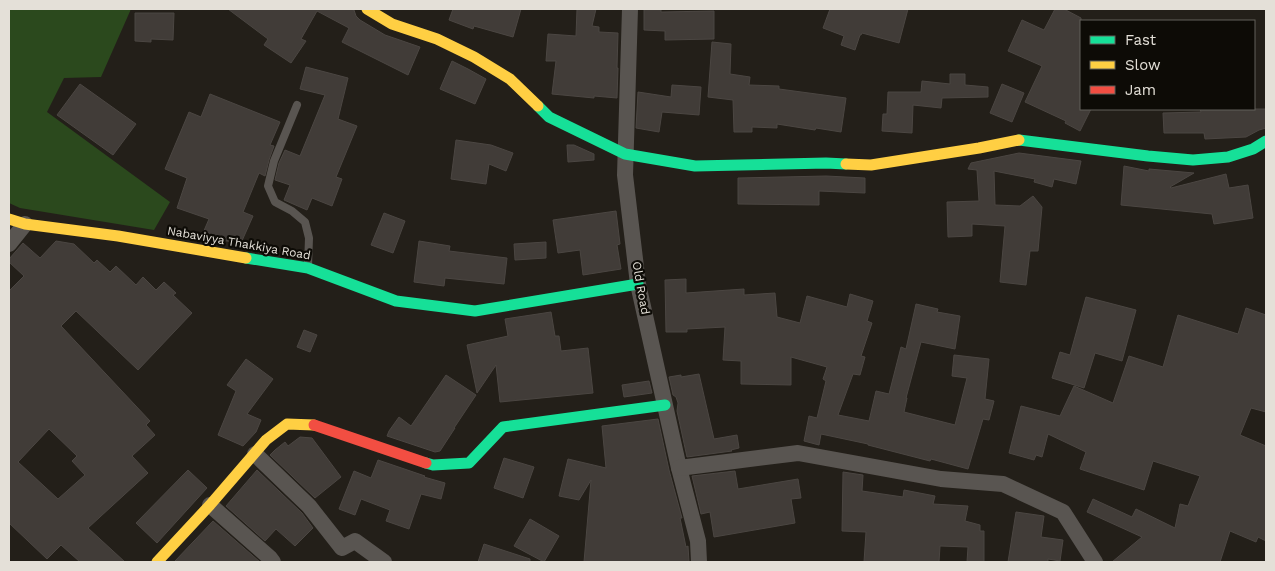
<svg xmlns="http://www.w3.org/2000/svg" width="1275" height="571" font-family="'Work Sans',sans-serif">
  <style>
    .green { fill: #2b491d }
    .building { fill: #413c38; stroke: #4b4642; fill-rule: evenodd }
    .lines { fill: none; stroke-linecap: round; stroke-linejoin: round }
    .lane { stroke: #595551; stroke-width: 8 }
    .street { stroke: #595551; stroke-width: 16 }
    .fast { stroke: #16e098; stroke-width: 11 }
    .slow { stroke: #ffcf43; stroke-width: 11 }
    .jam { stroke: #f24e42; stroke-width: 11 }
    .labels { text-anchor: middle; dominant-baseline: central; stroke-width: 4.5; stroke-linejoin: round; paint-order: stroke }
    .street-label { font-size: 12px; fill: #e4e0d8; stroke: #0d0b06 }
  </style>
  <rect width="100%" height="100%" fill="#231f19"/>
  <polygon class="green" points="9,9 131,9 101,77 64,78 47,112 170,202 154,230 20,208 9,203"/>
  <g class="building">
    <polygon points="228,9 351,9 354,10 356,16 360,20 385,35 420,47 408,75 342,42 349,28 317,11 301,39 306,41 291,63 264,45 268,39"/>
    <polygon points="453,9 521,9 513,37 474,26 473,29 449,20"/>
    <polygon points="577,9 596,9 592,26 599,27 599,32 618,33 617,68 618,68 617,98 594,96 594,98 552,94 556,61 546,61 548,34 576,36"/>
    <polygon points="644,9 661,9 661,12 714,11 714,39 665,40 665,31 644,30"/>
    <polygon points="830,9 908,9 899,43 862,33 861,35 860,35 855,50 841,45 844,36 823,28"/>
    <polygon points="1055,9 1064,9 1081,18 1081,109 1091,109 1080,131 1065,123 1066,121 1025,102 1042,66 1008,51 1022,20 1044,30"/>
    <polygon points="135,13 174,13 173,40 151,39 151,42 135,41"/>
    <polygon points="712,42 731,44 730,74 750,77 749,85 779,86 779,89 846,98 841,132 816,128 815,130 777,124 777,128 752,127 752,132 734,132 733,100 708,97"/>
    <polygon points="452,61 468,69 486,79 475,104 440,89"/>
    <polygon points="306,67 348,78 338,119 357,126 336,177 342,179 332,206 312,198 307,210 284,200 290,185 275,180 279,163 285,150 300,156 325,95 300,89"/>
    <polygon points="950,74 965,74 965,85 988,87 988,97 942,98 941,108 913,105 912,133 882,131 883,114 887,114 888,92 921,92 922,81 950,84"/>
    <polygon points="80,84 136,124 113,155 57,115"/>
    <polygon points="1002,84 1024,93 1012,122 990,113"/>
    <polygon points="672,85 701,87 699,115 662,112 659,132 636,128 638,92 671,97"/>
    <polygon points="210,94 280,122 270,145 274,146 269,160 265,176 259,173 243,212 253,216 241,243 220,240 203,233 209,219 177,208 187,178 165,169 189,112 201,117"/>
    <polygon points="1200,109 1266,109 1266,128 1259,130 1246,137 1205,139 1204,133 1164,133 1163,113 1201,112"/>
    <polygon points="456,140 491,145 513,153 506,171 489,164 486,184 451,179"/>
    <polygon points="567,145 574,145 594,154 594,160 568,162"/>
    <polygon points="1019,153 1081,161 1076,184 1054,179 1052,187 1034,182 1035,179 994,171 995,205 1020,206 1033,196 1042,207 1038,251 1030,251 1026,285 1000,282 1005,226 972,224 972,236 948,237 947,202 979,201 977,170 968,169 971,163"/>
    <polygon points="1124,166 1149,171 1149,169 1194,173 1170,187 1171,188 1226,174 1229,188 1248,185 1253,218 1214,224 1212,214 1121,205"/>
    <polygon points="826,176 865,178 865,193 819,191 819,205 738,204 738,178"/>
    <polygon points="616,211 620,244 617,245 621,269 583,275 580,250 558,253 553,220"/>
    <polygon points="384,213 405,221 393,253 371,245"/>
    <path d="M 56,241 L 74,244 L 94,263 L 97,260 L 110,272 L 116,266 L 136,285 L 143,277 L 156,290 L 164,282 L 176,293 L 173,295 L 192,313 L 138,370 L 76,311 L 61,326 L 150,421 L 146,425 L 155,435 L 132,456 L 148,473 L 88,528 L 125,562 L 80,562 L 61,545 L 47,559 L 9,523 L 9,291 L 24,276 L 9,262 L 9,259 L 23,243 L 40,258 ZM 49,429 L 77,456 L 72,461 L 85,475 L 58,499 L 18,462 Z"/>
    <polygon points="419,241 450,246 449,251 507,258 504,284 445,278 444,286 414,282"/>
    <polygon points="546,242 546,258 515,260 514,244"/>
    <polygon points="686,279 686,293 744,289 744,295 775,293 777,317 800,323 807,296 847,307 850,294 873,301 867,321 872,323 861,356 865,357 860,375 853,374 838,415 869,421 876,391 889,394 901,347 906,349 916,304 938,309 937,312 960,316 955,349 921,342 906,398 907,398 904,412 955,425 967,378 952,376 954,355 989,359 985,399 994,401 989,420 983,419 968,469 931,459 930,461 868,445 868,444 821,434 819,445 804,441 809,416 817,418 826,381 823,379 827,367 791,357 791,385 741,384 741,361 723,360 725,327 687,329 687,332 666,332 665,280"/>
    <polygon points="1086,297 1136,310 1122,361 1095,353 1084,388 1052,378 1060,352 1070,355"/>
    <polygon points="1246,308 1266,315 1266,412 1251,408 1240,435 1266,446 1266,541 1258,537 1256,542 1230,531 1220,562 1112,562 1142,537 1087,512 1093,499 1132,517 1136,509 1175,528 1180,504 1188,506 1200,476 1153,461 1144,490 1080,469 1086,452 1048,434 1042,457 1036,455 1034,460 1009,453 1021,406 1060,416 1074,386 1113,403 1129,356 1163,367 1178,315 1238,334"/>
    <polygon points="551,312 555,336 559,336 561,351 588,348 593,393 500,402 496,365 477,393 467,345 508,336 505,319"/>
    <polygon points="304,330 317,335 310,352 297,347"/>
    <polygon points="246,359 273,379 247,414 261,420 256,432 243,446 218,435 236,391 227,385"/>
    <polygon points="699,374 714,439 737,435 739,448 731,450 732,451 687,457 677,411 678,403 676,397 673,395 669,377 681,375 681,377"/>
    <polygon points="446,375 476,395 454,428 455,428 440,451 435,452 387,436 389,431 399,417 411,426"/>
    <polygon points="649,381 652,393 624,397 622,385"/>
    <polygon points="658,419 669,470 682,518 680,518 686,547 688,546 689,562 584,562 591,480 579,500 559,496 568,459 606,468 602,426"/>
    <polygon points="300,437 312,438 341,477 315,498 270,455 275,450 285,442 288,446"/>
    <polygon points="504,458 534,467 523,498 494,488"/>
    <polygon points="378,460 425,476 424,477 445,483 441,499 421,494 409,529 386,521 390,510 361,499 355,515 339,509 354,471 371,478"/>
    <polygon points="188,470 207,488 157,543 136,523"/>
    <polygon points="257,470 302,513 313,528 295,546 276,529 265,541 226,506"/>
    <polygon points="735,471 738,489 798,479 801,498 791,499 795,523 714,537 710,512 701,514 692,476"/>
    <polygon points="843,472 863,475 862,491 903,497 904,490 935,496 933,504 968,506 965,521 980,525 980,531 984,531 984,562 967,562 968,547 940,546 939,562 864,562 866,532 842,531"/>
    <polygon points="1016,512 1044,516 1041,537 1063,540 1060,561 1048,559 1048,562 1008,562"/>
    <polygon points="530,519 559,536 544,562 514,546"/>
    <polygon points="213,521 260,562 176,562 175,561"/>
    <polygon points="484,544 530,559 530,562 478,562"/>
  </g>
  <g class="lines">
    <polyline class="lane" points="297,105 274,161 268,186 275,202 292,211 305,222 309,238 308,266"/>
    <g class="street">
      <polyline points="630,9 625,175 638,284 679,468 698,541 699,562"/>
      <polyline points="9,244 25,224"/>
      <polyline points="255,454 309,506 342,548 355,541 384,562"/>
      <polyline points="679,468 798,453 941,479 1003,484 1063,512 1095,562"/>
      <polyline points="210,505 270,558 273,562"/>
    </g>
    <g class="fast">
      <polyline points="538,106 549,117 625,154 695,166 826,163 846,164"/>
      <polyline points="1019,140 1148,156 1193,160 1228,157 1253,149 1266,141"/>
      <polyline points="246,258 308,268 396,301 475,311 638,284"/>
      <polyline points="426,463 433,465 469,463 503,427 665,405"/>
    </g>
    <g class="slow">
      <polyline points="367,9 392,24 437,39 474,57 510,79 538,106"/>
      <polyline points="846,164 871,165 979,148 1019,140"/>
      <polyline points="9,219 25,224 118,236 246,258"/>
      <polyline points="157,562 210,505 266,440 287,424 314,425"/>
    </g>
    <polyline class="jam" points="314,425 426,463"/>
  </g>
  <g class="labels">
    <g class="street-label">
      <text transform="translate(239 243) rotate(10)">Nabaviyya Thakkiya Road</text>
      <text transform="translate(641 288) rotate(80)">Old Road</text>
    </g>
  </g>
  <rect width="1275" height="571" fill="none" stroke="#e4e0d8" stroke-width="20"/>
  <rect x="1080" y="20" width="175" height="90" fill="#0d0b06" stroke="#63605a"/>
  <rect x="1090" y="36" width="25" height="8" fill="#16e098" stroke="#63605a"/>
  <text x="1125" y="45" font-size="15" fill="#e4e0d8">Fast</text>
  <rect x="1090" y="61" width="25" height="8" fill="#ffcf43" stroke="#63605a"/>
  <text x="1125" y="70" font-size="15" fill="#e4e0d8">Slow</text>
  <rect x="1090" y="86" width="25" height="8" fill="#f24e42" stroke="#63605a"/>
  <text x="1125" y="95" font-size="15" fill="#e4e0d8">Jam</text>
</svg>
